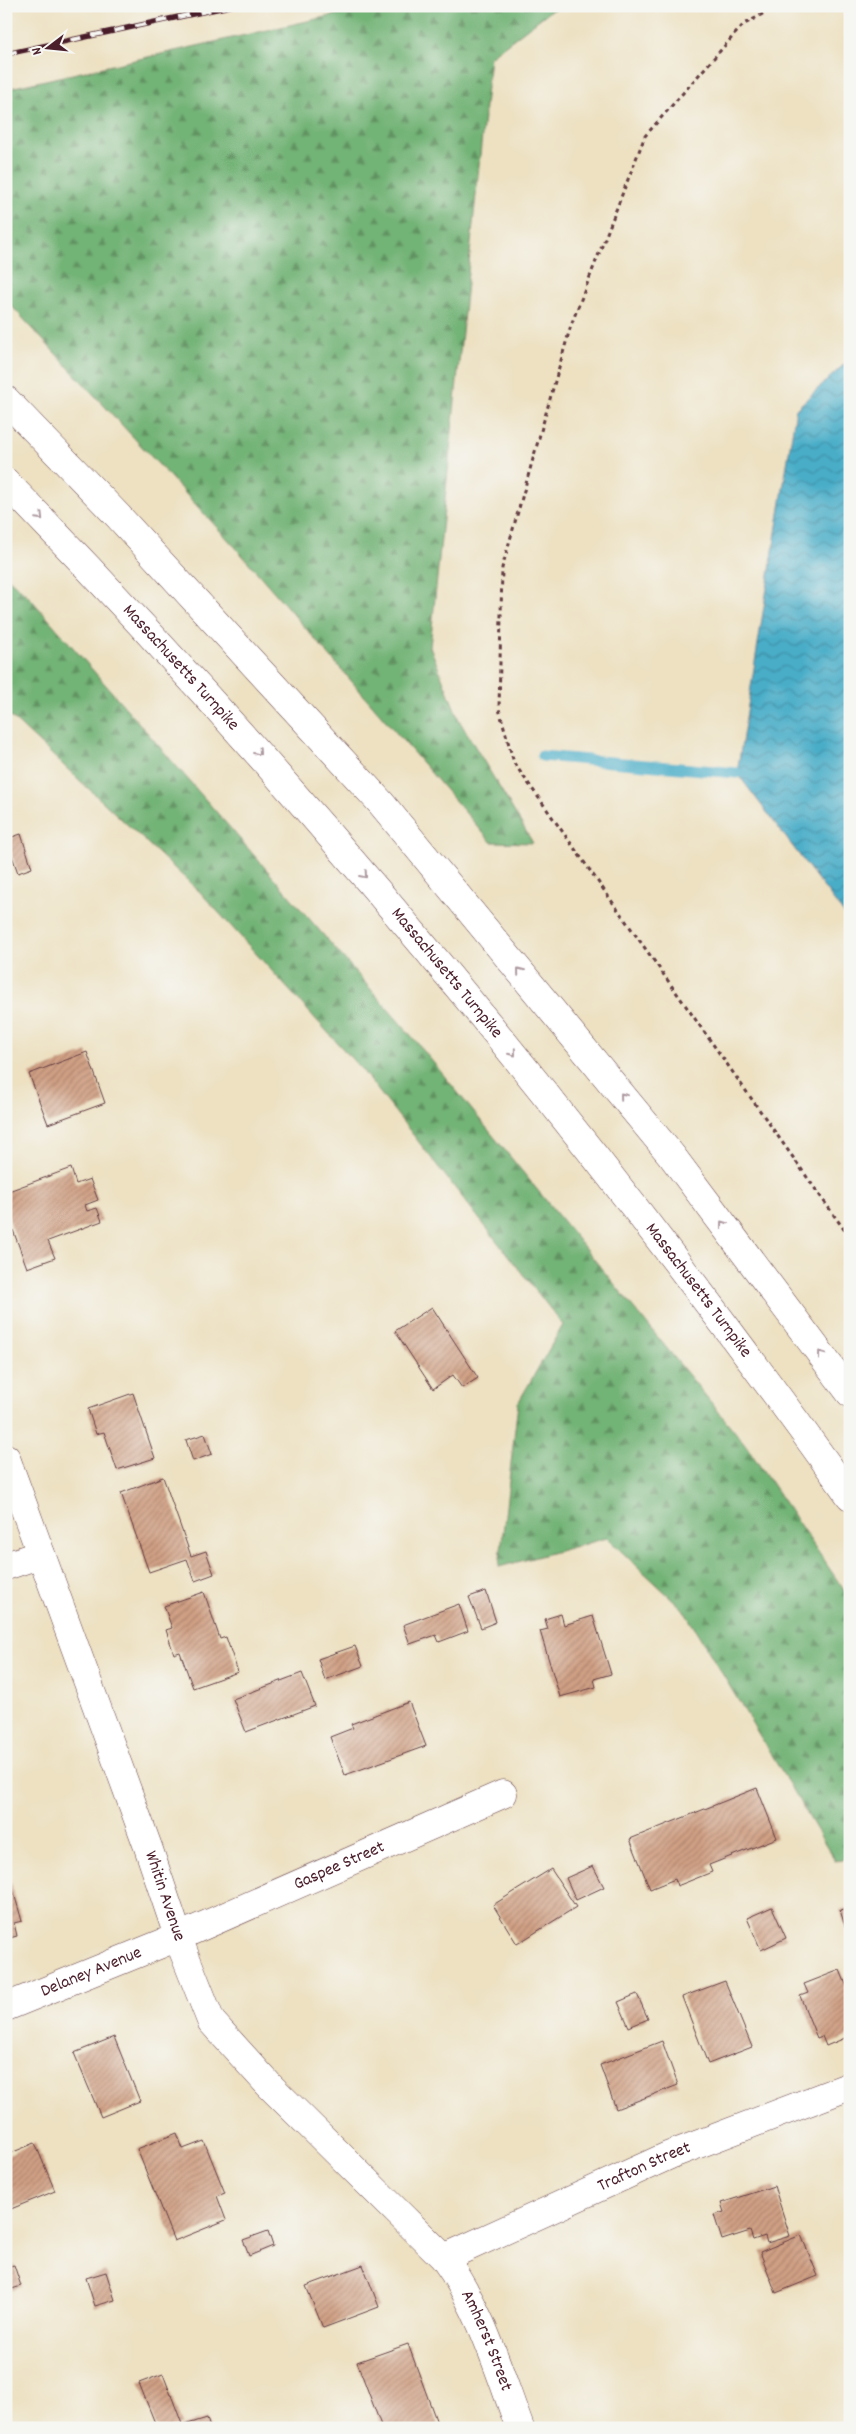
<svg xmlns="http://www.w3.org/2000/svg" width="856" height="2434" font-family="Dekko,sans-serif">
  <style>
    .forest { fill: url(#forest-firs); stroke: #5e6950 }
    .water { fill: url(#water-waves); stroke: #49667a }
    .lines { fill: none; stroke-linecap: round; stroke-linejoin: round }
    .stream { stroke: #48adc8; stroke-width: 11 }
    .building { fill: url(#building-hatch) }
    .street-casing { stroke: #623c42; stroke-width: 29 }
    .highway-casing { stroke: #623c42; stroke-width: 29 }
    .path { stroke: #623c42; stroke-width: 3; stroke-dasharray: 4 4; stroke-linecap: butt }
    .street { stroke: #fff; stroke-width: 28 }
    .highway { stroke: #fff; stroke-width: 28 }
    .rail-casing { stroke: #4a1f2b; stroke-width: 5.5 }
    .rail { stroke: #f6f6f2; stroke-width: 4; stroke-dasharray: 11; stroke-linecap: butt }
    .oneway { stroke: #ae9aa0 }
    .labels { text-anchor: middle; dominant-baseline: central; stroke-width: 4.5; stroke-linejoin: round; paint-order: stroke }
    .street-label { font-size: 18px; fill: #4a1f2b; stroke: #f6f6f2 }
  </style>
  <defs>
    <pattern id="forest-firs" width="22" height="20" patternUnits="userSpaceOnUse" patternTransform="scale(1.25)"><rect width="22" height="20" fill="#72b376"/><path d="M5 1l3.5 6h-7zM16 11l3.5 6h-7z" fill="#609161"/></pattern>
    <pattern id="water-waves" width="16" height="10" patternUnits="userSpaceOnUse" patternTransform="scale(1.25)"><rect width="16" height="10" fill="#48adc8"/><path d="M0 5q4-4 8 0t8 0" fill="none" stroke="#3e8ca3"/></pattern>
    <pattern id="building-hatch" width="6" height="6" patternUnits="userSpaceOnUse" patternTransform="scale(1.25)"><rect width="6" height="6" fill="#d0a084"/><path d="M-1 1l2-2M0 6l6-6M5 7l2-2" fill="none" stroke="#ab826c"/></pattern>
  </defs>
  <rect width="100%" height="100%" fill="#f6f6f2"/>
  <filter id="ink" filterUnits="userSpaceOnUse"><feTurbulence type="fractalNoise" baseFrequency=".02" numOctaves="2"/><feDisplacementMap in="SourceGraphic" scale="10" xChannelSelector="R" yChannelSelector="G"/><feConvolveMatrix kernelMatrix="1 2 1 2 8 2 1 2 1" color-interpolation-filters="sRGB"/></filter>
  <filter id="wash" filterUnits="userSpaceOnUse"><feTurbulence type="fractalNoise" baseFrequency=".0096" numOctaves="4" result="noise"/><feDisplacementMap in="SourceGraphic" scale="20" xChannelSelector="R" yChannelSelector="G"/><feGaussianBlur stdDeviation="1.12" result="paint"/><feColorMatrix in="noise" values="0 0 0 0 0 0 0 0 0 0 0 0 0 0 0 0 0 1.4 0 .05"/><feComposite in="paint" operator="in"/></filter>
  <g filter="url(#wash)">
    <rect width="100%" height="100%" fill="#ede1c2"/>
    <g class="forest">
      <polygon points="374,6 563,6 550,11 490,57 430,647 459,720 533,843 491,842 236,548 6,300 6,89"/>
      <polygon points="6,576 30,598 414,1039 745,1444 850,1599 850,1858 835,1860 683,1609 607,1538 499,1567 518,1403 563,1325 362,1070 200,892 6,712"/>
    </g>
    <polygon class="water" points="850,359 850,922 737,773 796,409"/>
    <g class="lines">
      <polyline class="stream" points="542,756 737,773"/>
    </g>
    <g id="blocks">
      <g class="building">
        <polygon points="21,834 32,868 18,873 6,839"/>
        <polygon points="87,1052 105,1103 48,1124 29,1074"/>
        <polygon points="71,1168 76,1184 90,1179 98,1200 85,1205 87,1211 97,1208 102,1221 48,1241 55,1258 27,1268 6,1211 6,1192"/>
        <polygon points="432,1307 478,1378 462,1388 453,1375 433,1389 395,1331"/>
        <polygon points="133,1393 155,1458 117,1470 104,1432 96,1434 88,1409"/>
        <polygon points="205,1434 212,1454 193,1461 186,1440"/>
        <polygon points="163,1477 191,1556 206,1551 214,1574 195,1581 187,1559 149,1572 121,1493"/>
        <polygon points="486,1591 496,1622 481,1628 469,1597"/>
        <polygon points="204,1592 220,1639 226,1637 238,1672 193,1688 180,1652 174,1654 166,1630 172,1628 164,1606"/>
        <polygon points="459,1604 468,1631 439,1642 436,1635 410,1644 403,1625"/>
        <polygon points="561,1614 564,1625 593,1616 611,1674 594,1679 596,1687 560,1697 540,1631 548,1629 545,1619"/>
        <polygon points="355,1646 363,1666 325,1680 318,1659"/>
        <polygon points="302,1673 315,1706 246,1732 233,1699"/>
        <polygon points="409,1702 426,1746 345,1775 330,1737 353,1728 351,1724"/>
        <polygon points="757,1788 777,1838 709,1865 712,1872 677,1886 675,1879 650,1889 630,1839"/>
        <polygon points="593,1866 604,1887 576,1900 566,1878"/>
        <polygon points="551,1869 576,1907 517,1944 493,1905"/>
        <polygon points="11,1883 22,1921 14,1923 17,1936 6,1939 6,1885"/>
        <polygon points="772,1907 786,1938 761,1950 747,1918"/>
        <polygon points="850,1907 850,1939 849,1939 840,1910"/>
        <polygon points="840,1970 850,1994 850,2036 826,2046 822,2036 817,2038 800,1996 808,1993 804,1984"/>
        <polygon points="725,1981 752,2047 708,2064 682,1997"/>
        <polygon points="637,1994 648,2019 629,2027 618,2002"/>
        <polygon points="114,2037 140,2101 101,2117 74,2053"/>
        <polygon points="662,2041 678,2085 616,2109 600,2065"/>
        <polygon points="177,2133 183,2149 204,2141 225,2193 217,2196 226,2220 174,2241 137,2149"/>
        <polygon points="35,2143 55,2191 6,2211 6,2155"/>
        <polygon points="774,2186 790,2236 767,2243 765,2236 753,2240 750,2231 722,2240 714,2215 724,2212 721,2203"/>
        <polygon points="268,2231 273,2246 249,2256 243,2240"/>
        <polygon points="801,2235 818,2276 776,2293 760,2252"/>
        <polygon points="14,2265 21,2286 6,2291 6,2267"/>
        <polygon points="363,2265 379,2307 323,2328 306,2286"/>
        <polygon points="106,2272 115,2300 95,2306 86,2278"/>
        <polygon points="408,2344 439,2428 382,2428 357,2362"/>
        <polygon points="163,2374 182,2424 172,2428 157,2428 139,2383"/>
        <polygon points="207,2418 210,2428 178,2428 178,2427"/>
      </g>
    </g>
  </g>
  <g filter="url(#ink)">
    <use href="#blocks" fill-opacity="0" stroke="#623c42" stroke-width="1"/>
    <g class="lines">
      <g class="street-casing">
        <g id="street">
          <path id="s1" d="M 6,1458 L 148,1847 L 182,1948 L 211,2021 L 269,2085 L 444,2258 C 481,2309 498,2369 520,2428"/>
          <polyline points="6,1566 41,1554"/>
          <path id="s2" d="M 6,2007 L 178,1937 L 503,1794"/>
          <path id="s3" d="M 444,2258 L 670,2155 L 850,2086"/>
        </g>
      </g>
      <g class="highway-casing">
        <g id="highway">
          <polyline points="6,400 118,516 381,803 672,1156 850,1393"/>
          <path id="s4" d="M 6,482 C 313,798 593,1138 850,1496"/>
        </g>
      </g>
      <polyline class="path" points="777,6 743,25 645,136 571,325 502,568 499,709 514,763 850,1238"/>
      <use href="#street" class="street"/>
      <use href="#highway" class="highway"/>
      <g class="rail-casing">
        <polyline id="rail" points="6,54 230,6"/>
      </g>
      <use href="#rail" class="rail"/>
    </g>
    <defs><path id="oneway-chevron" d="M-2-3.5L2.5 0L-2 3.5" fill="none" stroke-width="1.6" stroke-linecap="round" stroke-linejoin="round" transform="scale(1.25)"/></defs>
    <g class="oneway">
      <use href="#oneway-chevron" transform="translate(40 517) rotate(46)"/>
      <use href="#oneway-chevron" transform="translate(258 752) rotate(49)"/>
      <use href="#oneway-chevron" transform="translate(364 875) rotate(49)"/>
      <use href="#oneway-chevron" transform="translate(520 971) rotate(-129)"/>
      <use href="#oneway-chevron" transform="translate(513 1053) rotate(51)"/>
      <use href="#oneway-chevron" transform="translate(623 1096) rotate(-129)"/>
      <use href="#oneway-chevron" transform="translate(723 1224) rotate(-127)"/>
      <use href="#oneway-chevron" transform="translate(821 1354) rotate(-127)"/>
    </g>
  </g>
  <g class="labels">
    <g class="street-label">
      <text stroke="none"><textPath href="#s4" startOffset="255">Massachusetts Turnpike</textPath></text>
      <text stroke="none"><textPath href="#s4" startOffset="660">Massachusetts Turnpike</textPath></text>
      <text stroke="none"><textPath href="#s4" startOffset="1065">Massachusetts Turnpike</textPath></text>
      <text stroke="none"><textPath href="#s2" startOffset="362">Gaspee Street</textPath></text>
      <text stroke="none"><textPath href="#s1" startOffset="466">Whitin Avenue</textPath></text>
      <text stroke="none"><textPath href="#s2" startOffset="92">Delaney Avenue</textPath></text>
      <text stroke="none"><textPath href="#s3" startOffset="220">Trafton Street</textPath></text>
      <text stroke="none"><textPath href="#s1" startOffset="1025">Amherst Street</textPath></text>
    </g>
  </g>
  <rect width="856" height="2434" fill="none" stroke="#f6f6f2" stroke-width="25"/>
  <g transform="translate(48 48) rotate(254)" stroke="#f6f6f2" stroke-width="4" paint-order="stroke">
  <path d="M0-4L9 19L0 12L-9 19Z" fill="#4a1f2b"/>
  <text y="-8" font-size="14" font-weight="bold" text-anchor="middle" fill="#4a1f2b">N</text>
  </g>
</svg>
